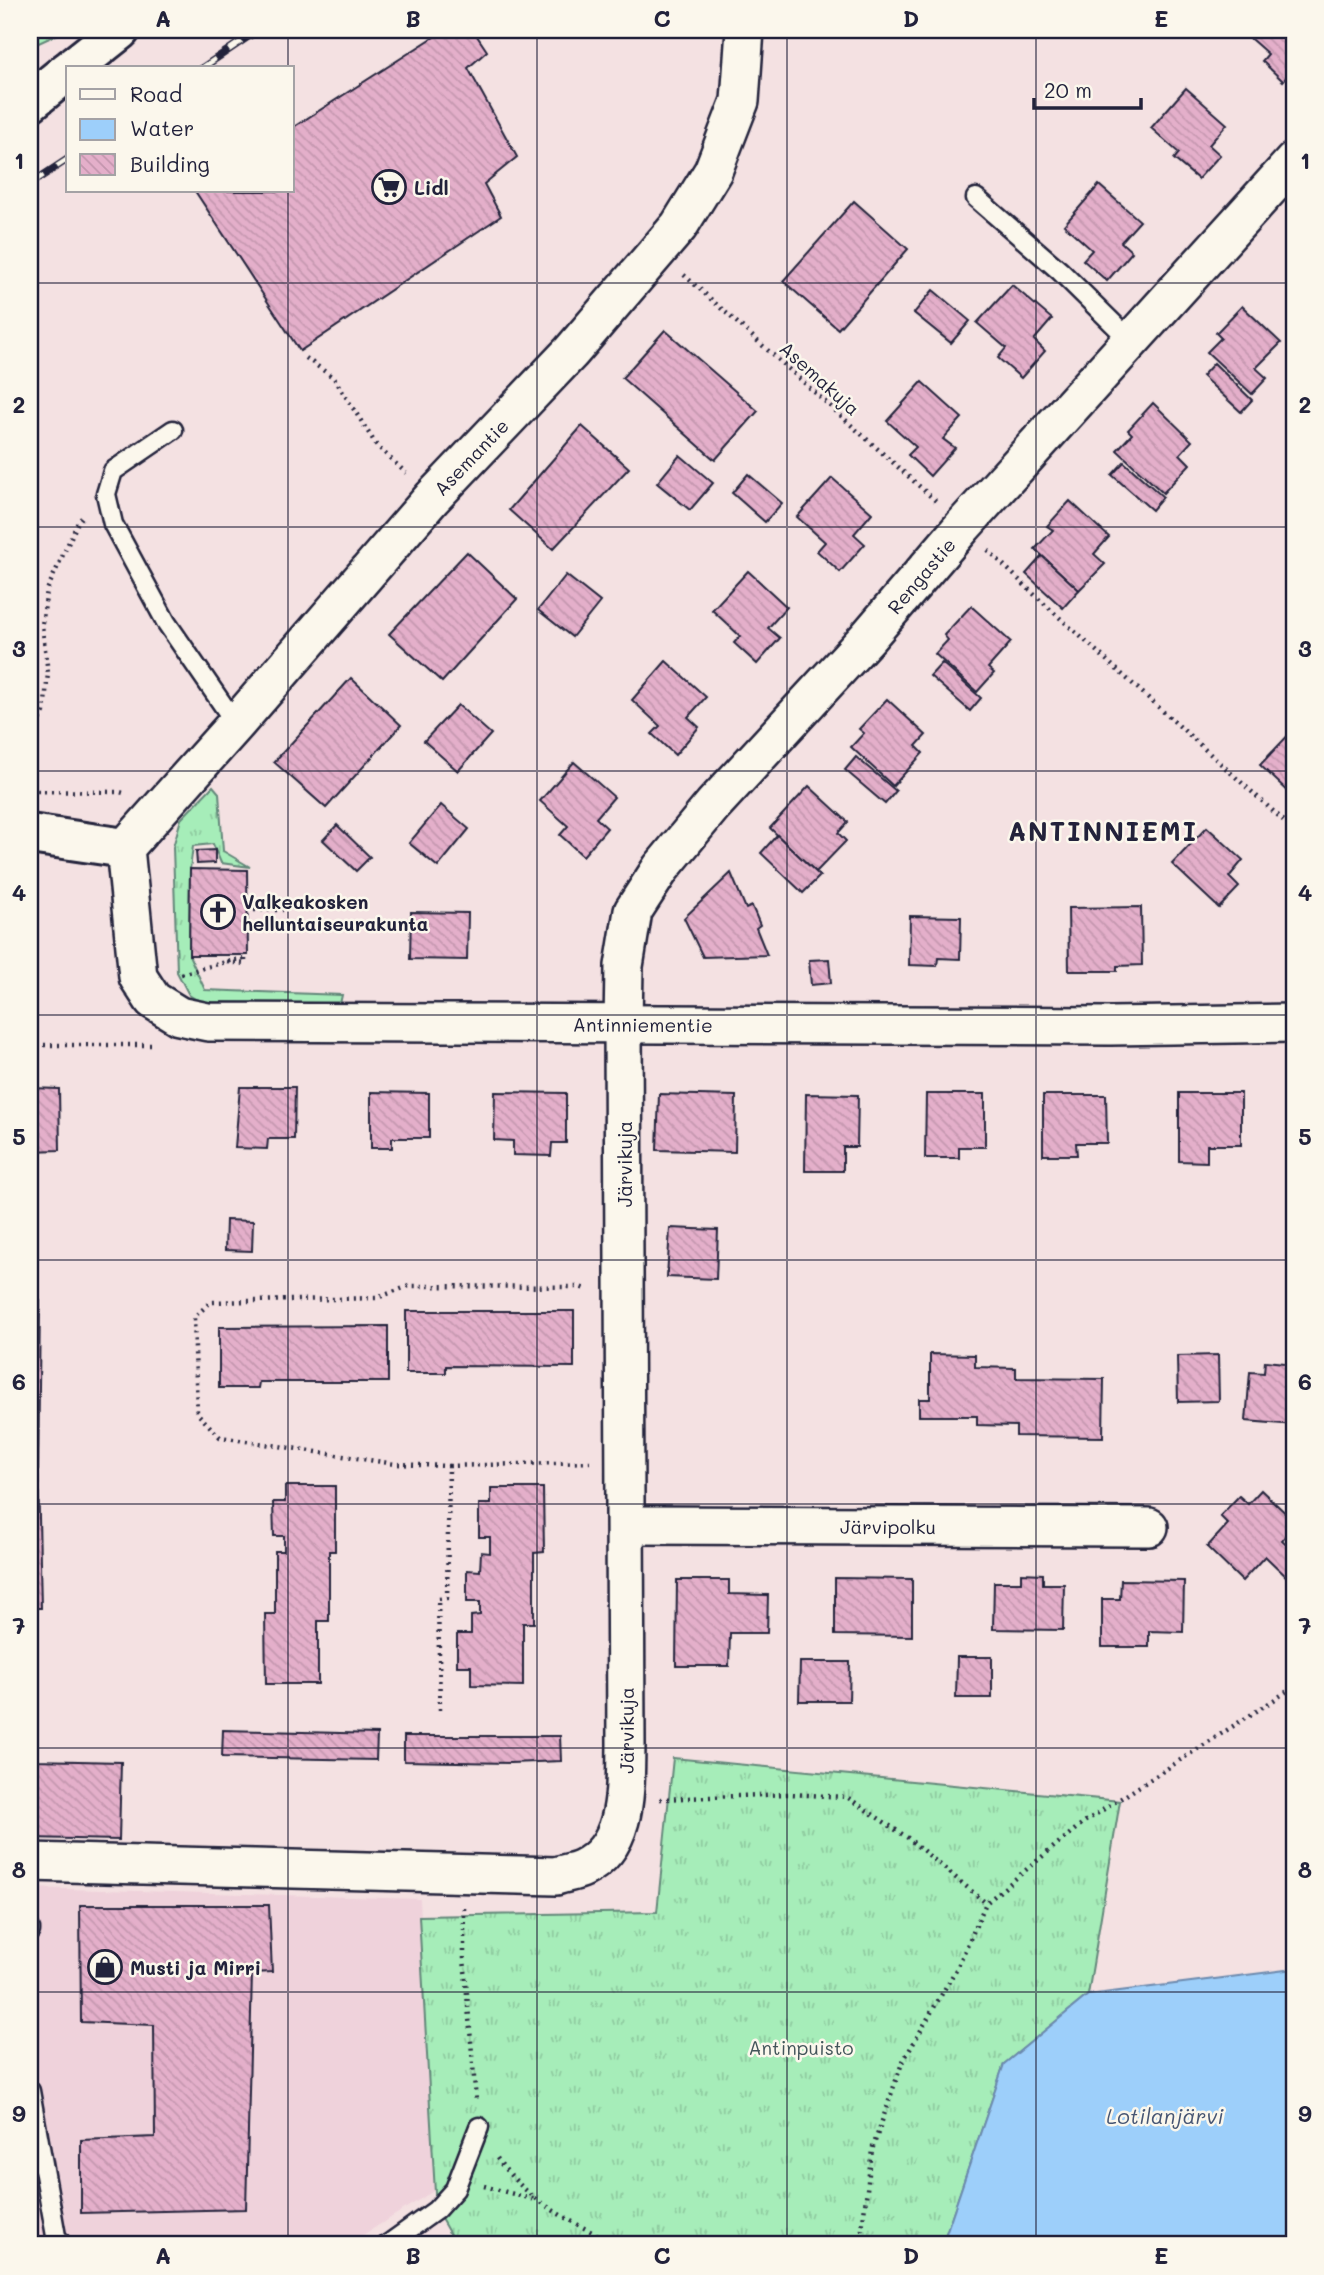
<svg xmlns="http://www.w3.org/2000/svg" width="1324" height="2275" font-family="Mali,sans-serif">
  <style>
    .built { fill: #efd2db }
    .grass { fill: url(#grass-tufts); stroke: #64887a; stroke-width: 2 }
    .forest { fill: url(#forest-firs); stroke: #64887a; stroke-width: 2 }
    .water { fill: #9dcffa; stroke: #6c8aae; stroke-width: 2 }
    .building { fill: url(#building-back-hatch); stroke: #22223b; stroke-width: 2 }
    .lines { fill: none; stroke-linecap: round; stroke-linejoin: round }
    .lane-casing { stroke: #22223b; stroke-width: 23 }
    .street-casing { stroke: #22223b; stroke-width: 42 }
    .secondary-casing { stroke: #22223b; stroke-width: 44 }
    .path { stroke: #22223b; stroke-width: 4.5; stroke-dasharray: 2 5; stroke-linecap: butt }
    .lane { stroke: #fbf7ec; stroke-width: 18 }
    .street { stroke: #fbf7ec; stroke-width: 37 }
    .secondary { stroke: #fbf7ec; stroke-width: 38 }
    .rail-casing { stroke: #22223b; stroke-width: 8 }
    .rail { stroke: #fbf7ec; stroke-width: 5; stroke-dasharray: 16; stroke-linecap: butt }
    .grid { fill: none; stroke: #22223b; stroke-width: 2; stroke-opacity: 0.55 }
    .labels { text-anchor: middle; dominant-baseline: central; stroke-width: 5; stroke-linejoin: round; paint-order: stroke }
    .poi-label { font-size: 19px; font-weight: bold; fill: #22223b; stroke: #fbf7ec; text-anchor: start }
    .street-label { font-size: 19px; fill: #22223b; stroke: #fbf7ec }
    .park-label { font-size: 19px; fill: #43555a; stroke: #fbf7ec }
    .water-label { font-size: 21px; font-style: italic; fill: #475674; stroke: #fbf7ec }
    .district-label { font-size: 26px; font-weight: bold; letter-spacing: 2px; fill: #22223b; stroke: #fbf7ec }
    .neatline { fill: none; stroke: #22223b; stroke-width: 2.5 }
    .grid-label { font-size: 23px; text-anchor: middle; font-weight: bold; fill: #22223b }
  </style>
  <defs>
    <pattern id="grass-tufts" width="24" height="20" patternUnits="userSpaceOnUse" patternTransform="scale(1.75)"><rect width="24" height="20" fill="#a6edb9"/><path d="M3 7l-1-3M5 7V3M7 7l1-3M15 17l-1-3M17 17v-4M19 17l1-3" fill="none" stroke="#8fcba0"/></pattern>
    <pattern id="forest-firs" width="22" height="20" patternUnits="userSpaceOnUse" patternTransform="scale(1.75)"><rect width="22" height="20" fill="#a6edb9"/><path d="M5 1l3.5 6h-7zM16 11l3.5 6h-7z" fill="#8fcba0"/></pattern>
    <pattern id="building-back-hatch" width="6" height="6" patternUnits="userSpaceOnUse" patternTransform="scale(1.75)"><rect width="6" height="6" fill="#e4afca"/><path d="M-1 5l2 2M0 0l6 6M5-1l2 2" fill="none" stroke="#c396ae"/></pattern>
  </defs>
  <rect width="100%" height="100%" fill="#f4e1e2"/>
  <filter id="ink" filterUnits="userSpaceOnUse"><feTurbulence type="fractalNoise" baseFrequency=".0143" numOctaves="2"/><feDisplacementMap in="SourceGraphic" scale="14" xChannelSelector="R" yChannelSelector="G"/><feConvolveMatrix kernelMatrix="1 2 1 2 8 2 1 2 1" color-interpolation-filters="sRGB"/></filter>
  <g filter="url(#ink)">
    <polygon class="built" points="30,1888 420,1899 435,2190 347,2245 40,2245 30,2229"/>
    <g class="grass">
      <polygon points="213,786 219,793 223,851 250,867 221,863 213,844 193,846 190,869 189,955 205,990 342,995 340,1004 200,1002 189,995 177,972 173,847 181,819"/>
      <polygon points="673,1758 1120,1801 1088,1995 1004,2064 942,2245 456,2245 436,2210 419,1916 657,1912"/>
    </g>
    <polygon class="forest" points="30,30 67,30 30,47"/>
    <polygon class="water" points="1294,1969 1294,2245 942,2245 1004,2064 1088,1995"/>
    <g class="building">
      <polygon points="445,30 473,30 487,51 468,68 517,157 484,184 501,216 300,351 195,191 292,191 292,128"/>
      <polygon points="1246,30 1294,30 1294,69 1283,81 1262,61 1268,54 1243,32"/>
      <polygon points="1186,88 1227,124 1209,145 1220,155 1198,179 1174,159 1179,153 1151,128"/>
      <polygon points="1099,185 1140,221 1121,242 1132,252 1107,281 1083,260 1092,250 1064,225"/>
      <polygon points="854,201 908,249 838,329 783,281"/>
      <polygon points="1012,285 1052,319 1034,340 1045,351 1021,378 998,358 1006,348 977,323"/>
      <polygon points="933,290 970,321 951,343 914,313"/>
      <polygon points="1242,306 1281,343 1256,368 1267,378 1252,394 1207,352 1221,338 1216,333"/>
      <polygon points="665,330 758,411 715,460 622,378"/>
      <polygon points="1214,363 1252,400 1241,412 1202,376"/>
      <polygon points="922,382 962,418 943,439 955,448 930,476 908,455 916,447 887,421"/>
      <polygon points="1153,403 1192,441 1180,454 1190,464 1163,493 1117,450 1132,434 1128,430"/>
      <polygon points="582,426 629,468 553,549 509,510"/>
      <polygon points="680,455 713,483 690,510 657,483"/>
      <polygon points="1124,462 1163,497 1152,510 1112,475"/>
      <polygon points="748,474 782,503 765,522 732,493"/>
      <polygon points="832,478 872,513 854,534 865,544 840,572 817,551 825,542 797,517"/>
      <polygon points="1070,501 1109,537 1094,554 1105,564 1079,590 1035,549 1053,530 1047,526"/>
      <polygon points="467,552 517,599 442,682 389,634"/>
      <polygon points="1042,556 1079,590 1063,608 1026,574"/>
      <polygon points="748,571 787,607 768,628 780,638 757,664 734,643 740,636 712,610"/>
      <polygon points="566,575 600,602 572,637 538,610"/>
      <polygon points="971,606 1011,642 988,668 994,673 977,692 935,654 948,640 944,635"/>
      <polygon points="666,661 706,697 688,717 699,727 675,755 652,734 660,726 632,700"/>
      <polygon points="942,663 981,698 970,711 930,676"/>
      <polygon points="351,678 401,725 326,808 274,762"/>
      <polygon points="887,699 926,735 916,746 923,753 893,786 851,747 864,733 859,729"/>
      <polygon points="458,705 491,734 458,771 424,741"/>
      <polygon points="1294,729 1294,797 1260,765"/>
      <polygon points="856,757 896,791 885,804 845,770"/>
      <polygon points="574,762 614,797 596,818 607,828 583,856 560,835 568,826 540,801"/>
      <polygon points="809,786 848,822 838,833 846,841 816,872 770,828"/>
      <polygon points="441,805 469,829 438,867 409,843"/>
      <polygon points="337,825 370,857 356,871 323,840"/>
      <polygon points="1207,827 1243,860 1229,877 1239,887 1219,908 1172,864"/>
      <polygon points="777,835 820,876 803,893 761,853"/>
      <polygon points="215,850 215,863 197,864 196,851"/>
      <polygon points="190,869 247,870 248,955 189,955"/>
      <polygon points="731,873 746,909 752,906 760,925 756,928 767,955 703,957 684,918"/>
      <polygon points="1141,907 1142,965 1117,966 1117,971 1069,971 1068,908"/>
      <polygon points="411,912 468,913 467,960 410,959"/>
      <polygon points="910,916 961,917 960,959 938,958 937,966 909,965"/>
      <polygon points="829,959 831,983 811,985 809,960"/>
      <polygon points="240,1087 295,1087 294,1139 268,1139 267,1149 235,1148"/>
      <polygon points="30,1088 59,1089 60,1150 30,1151"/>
      <polygon points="371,1092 429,1093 429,1138 392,1138 392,1148 371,1148"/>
      <polygon points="495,1092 566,1093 566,1143 552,1143 551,1156 513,1155 513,1141 494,1140"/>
      <polygon points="1179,1093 1241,1093 1241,1145 1207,1145 1207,1162 1179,1161"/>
      <polygon points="659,1094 736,1096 735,1152 657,1150"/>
      <polygon points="806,1094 858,1095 857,1147 843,1147 843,1171 805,1171"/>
      <polygon points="926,1094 985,1094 985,1147 959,1147 959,1158 925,1158"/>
      <polygon points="1043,1095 1106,1095 1107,1143 1076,1143 1077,1155 1043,1155"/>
      <polygon points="226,1220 253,1221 252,1251 225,1250"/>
      <polygon points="670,1228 718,1230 716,1279 667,1277"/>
      <polygon points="30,1301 40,1301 38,1472 41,1608 30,1608"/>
      <polygon points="406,1311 574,1311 574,1367 446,1366 446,1373 406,1373"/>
      <polygon points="388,1326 388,1382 259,1382 258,1388 219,1388 219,1327"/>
      <polygon points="930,1354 975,1355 975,1367 1016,1368 1016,1378 1104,1379 1103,1437 1016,1436 1016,1426 977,1425 977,1416 919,1416 919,1399 930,1399"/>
      <polygon points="1218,1355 1219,1401 1178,1402 1177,1356"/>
      <polygon points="1265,1361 1294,1364 1294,1425 1246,1421 1250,1372 1264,1373"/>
      <polygon points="285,1486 335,1486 335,1551 329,1551 329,1621 318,1621 318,1684 266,1684 265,1614 275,1614 275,1551 284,1551 284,1536 274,1536 273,1502 285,1502"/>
      <polygon points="491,1488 543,1488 544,1552 534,1553 534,1623 523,1623 523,1686 471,1685 471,1666 457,1666 457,1634 471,1634 471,1616 480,1615 480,1602 467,1602 467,1570 480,1571 481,1552 490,1553 490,1537 479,1537 479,1504 491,1504"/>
      <polygon points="1261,1490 1294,1521 1294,1526 1282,1540 1294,1551 1294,1576 1290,1580 1265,1556 1242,1581 1207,1547 1228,1524 1220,1516 1239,1496 1248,1504"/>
      <polygon points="1021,1573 1043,1574 1043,1584 1064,1584 1063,1630 993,1629 994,1582 1021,1582"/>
      <polygon points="835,1578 912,1579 912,1636 835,1635"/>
      <polygon points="677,1580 729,1580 729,1594 768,1595 767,1633 730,1633 729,1666 676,1666"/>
      <polygon points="1121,1580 1184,1581 1183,1632 1149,1631 1149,1647 1102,1647 1102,1599 1120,1599"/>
      <polygon points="957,1657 992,1657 992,1698 956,1698"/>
      <polygon points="800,1662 850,1662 849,1701 799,1701"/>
      <polygon points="30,1664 36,1664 35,1760 121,1762 119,1840 30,1838"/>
      <polygon points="223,1730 377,1734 376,1760 222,1757"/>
      <polygon points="404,1736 560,1736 561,1761 510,1763 404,1761"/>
      <polygon points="80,1905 269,1905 272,1972 252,1973 246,2209 81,2213 81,2140 155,2137 154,2025 81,2022"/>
    </g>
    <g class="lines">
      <g class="lane-casing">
        <g id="lane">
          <polyline points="976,198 1060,271 1132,342"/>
          <polyline points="173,430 113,471 106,494 113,524 166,622 236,724"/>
          <polyline points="30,1931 30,1929"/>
          <polyline points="30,2091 56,2236 62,2245"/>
          <polyline points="387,2245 436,2210 455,2189 479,2127"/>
        </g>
      </g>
      <g class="street-casing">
        <g id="street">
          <path id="s1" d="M 745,30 L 740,101 L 713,171 L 679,226 L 571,352 L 432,498 L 236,724 L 125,848 L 138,977 L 153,1000 L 179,1016 L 208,1022 L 1111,1026 L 1294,1023"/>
          <path id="s2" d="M 627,1525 L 1149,1527"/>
          <path id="s3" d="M 30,1862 L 556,1876 C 565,1873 575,1872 583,1868 C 629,1846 625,1788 626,1745 L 623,1025 L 624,966 L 633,911 L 661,868 L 713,805 L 867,638 L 963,526 L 1294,161"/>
        </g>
      </g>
      <g class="secondary-casing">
        <g id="secondary">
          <polyline points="72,68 120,30"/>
          <polyline points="30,102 68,71"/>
          <polyline points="30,834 125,848"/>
        </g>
      </g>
      <g class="path">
        <polyline points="684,275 938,503"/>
        <polyline points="306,358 334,378 377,446 406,473"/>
        <polyline points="988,550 1039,599 1294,830"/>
        <polyline points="30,738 44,712 48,673 42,625 47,590 78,522 84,515"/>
        <polyline points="30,791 120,792 127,794"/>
        <polyline points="247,910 283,910"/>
        <polyline points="227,962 245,964 245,955"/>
        <polyline points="181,974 233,960 245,959"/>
        <polyline points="30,1045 155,1045"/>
        <polyline points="449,1466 395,1464 220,1437 197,1413 194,1317 211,1302 377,1298 409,1286 580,1287 588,1290"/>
        <polyline points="440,1710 438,1599 447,1598 449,1466 590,1462"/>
        <polyline points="660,1799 788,1794 847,1797 908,1838 986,1903"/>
        <polyline points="464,1908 464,1958 476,2101"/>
        <path d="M 497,2158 C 525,2200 574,2224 619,2245"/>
        <polyline points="484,2186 536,2200"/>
        <polyline points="860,2245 872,2150 902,2063 958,1966 986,1903 1084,1822 1294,1687"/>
      </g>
      <use href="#lane" class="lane"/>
      <use href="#street" class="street"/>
      <use href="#secondary" class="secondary"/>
      <g class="rail-casing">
        <g id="rail">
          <polyline points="202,68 258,30"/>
          <polyline points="30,184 68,159"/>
        </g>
      </g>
      <use href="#rail" class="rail"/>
    </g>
  </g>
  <path class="grid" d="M 288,30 L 288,68M 537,30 L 537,2245M 787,30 L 787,2245M 1036,30 L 1036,2245M 288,191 L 288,2245M 30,283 L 1294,283M 30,527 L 1294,527M 30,771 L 1294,771M 30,1015 L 1294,1015M 30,1260 L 1294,1260M 30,1504 L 1294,1504M 30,1748 L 1294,1748M 30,1992 L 1294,1992"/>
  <defs>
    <g id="supermarket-ring" transform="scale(1.75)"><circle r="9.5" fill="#fbf7ec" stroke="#22223b" stroke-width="1.5"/><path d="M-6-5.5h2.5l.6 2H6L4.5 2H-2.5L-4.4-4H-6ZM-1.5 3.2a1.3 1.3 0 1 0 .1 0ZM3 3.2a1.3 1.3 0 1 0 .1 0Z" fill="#22223b"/></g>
    <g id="church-ring" transform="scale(1.75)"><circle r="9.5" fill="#fbf7ec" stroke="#22223b" stroke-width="1.5"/><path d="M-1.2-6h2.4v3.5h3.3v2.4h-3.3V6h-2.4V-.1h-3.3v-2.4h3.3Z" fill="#22223b"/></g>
    <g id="shop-ring" transform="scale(1.75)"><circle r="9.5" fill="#fbf7ec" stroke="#22223b" stroke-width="1.5"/><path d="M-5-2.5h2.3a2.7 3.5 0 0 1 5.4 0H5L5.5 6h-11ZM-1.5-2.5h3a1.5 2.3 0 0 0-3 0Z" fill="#22223b"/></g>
  </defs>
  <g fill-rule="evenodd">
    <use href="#supermarket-ring" x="389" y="187"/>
    <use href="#church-ring" x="218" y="912"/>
    <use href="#shop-ring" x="105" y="1967"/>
  </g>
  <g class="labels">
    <g class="poi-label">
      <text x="414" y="187">Lidl</text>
      <text x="242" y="901">Valkeakosken<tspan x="242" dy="22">helluntaiseurakunta</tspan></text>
      <text x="130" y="1967">Musti ja Mirri</text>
    </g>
    <g class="street-label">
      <text transform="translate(820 378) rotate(42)">Asemakuja</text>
      <text transform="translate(471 457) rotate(-46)">Asemantie</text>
      <text stroke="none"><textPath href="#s3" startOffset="1970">Rengastie</textPath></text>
      <text stroke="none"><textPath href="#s1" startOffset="1696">Antinniementie</textPath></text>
      <text transform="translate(624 1164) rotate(-90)">Järvikuja</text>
      <text stroke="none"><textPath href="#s2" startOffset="261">Järvipolku</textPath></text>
      <text stroke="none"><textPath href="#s3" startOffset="707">Järvikuja</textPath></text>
    </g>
    <g class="park-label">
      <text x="801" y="2047">Antinpuisto</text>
    </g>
    <g class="water-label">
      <text x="1165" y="2115">Lotilanjärvi</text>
    </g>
    <g class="district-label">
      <text x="1103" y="831">ANTINNIEMI</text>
    </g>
  </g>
  <rect width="1324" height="2275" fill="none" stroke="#fbf7ec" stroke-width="77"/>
  <rect x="66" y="66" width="228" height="126" fill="#fbf7ec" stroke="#a4a2a5" stroke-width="2"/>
  <rect x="80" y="89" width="35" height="10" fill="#fbf7ec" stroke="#a4a2a5" stroke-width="2"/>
  <text x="130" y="102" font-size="21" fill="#22223b">Road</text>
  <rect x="80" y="119" width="35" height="21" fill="#9dcffa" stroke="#a4a2a5" stroke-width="2"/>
  <text x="130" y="136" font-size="21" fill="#22223b">Water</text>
  <rect x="80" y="154" width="35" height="21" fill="url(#building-back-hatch)" stroke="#a4a2a5" stroke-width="2"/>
  <text x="130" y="172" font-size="21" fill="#22223b">Building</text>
  <path d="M1034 98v10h107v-10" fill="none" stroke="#22223b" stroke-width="3.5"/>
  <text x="1044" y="98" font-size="21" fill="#22223b" stroke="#fbf7ec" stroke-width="5" paint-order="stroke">20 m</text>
  <rect x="38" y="38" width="1248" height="2198" class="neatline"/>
  <g class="grid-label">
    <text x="163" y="27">A</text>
    <text x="413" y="27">B</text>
    <text x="662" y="27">C</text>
    <text x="911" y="27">D</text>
    <text x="1161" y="27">E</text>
    <text x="19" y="169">1</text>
    <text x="1305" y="169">1</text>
    <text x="19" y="413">2</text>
    <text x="1305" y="413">2</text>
    <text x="19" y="657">3</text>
    <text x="1305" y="657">3</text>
    <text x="19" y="901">4</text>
    <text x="1305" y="901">4</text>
    <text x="19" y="1145">5</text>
    <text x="1305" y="1145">5</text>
    <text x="19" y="1390">6</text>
    <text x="1305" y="1390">6</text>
    <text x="19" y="1634">7</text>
    <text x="1305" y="1634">7</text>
    <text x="19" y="1878">8</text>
    <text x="1305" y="1878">8</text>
    <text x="19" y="2122">9</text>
    <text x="1305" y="2122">9</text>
    <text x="163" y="2264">A</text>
    <text x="413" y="2264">B</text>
    <text x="662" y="2264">C</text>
    <text x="911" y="2264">D</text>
    <text x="1161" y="2264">E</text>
  </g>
</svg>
